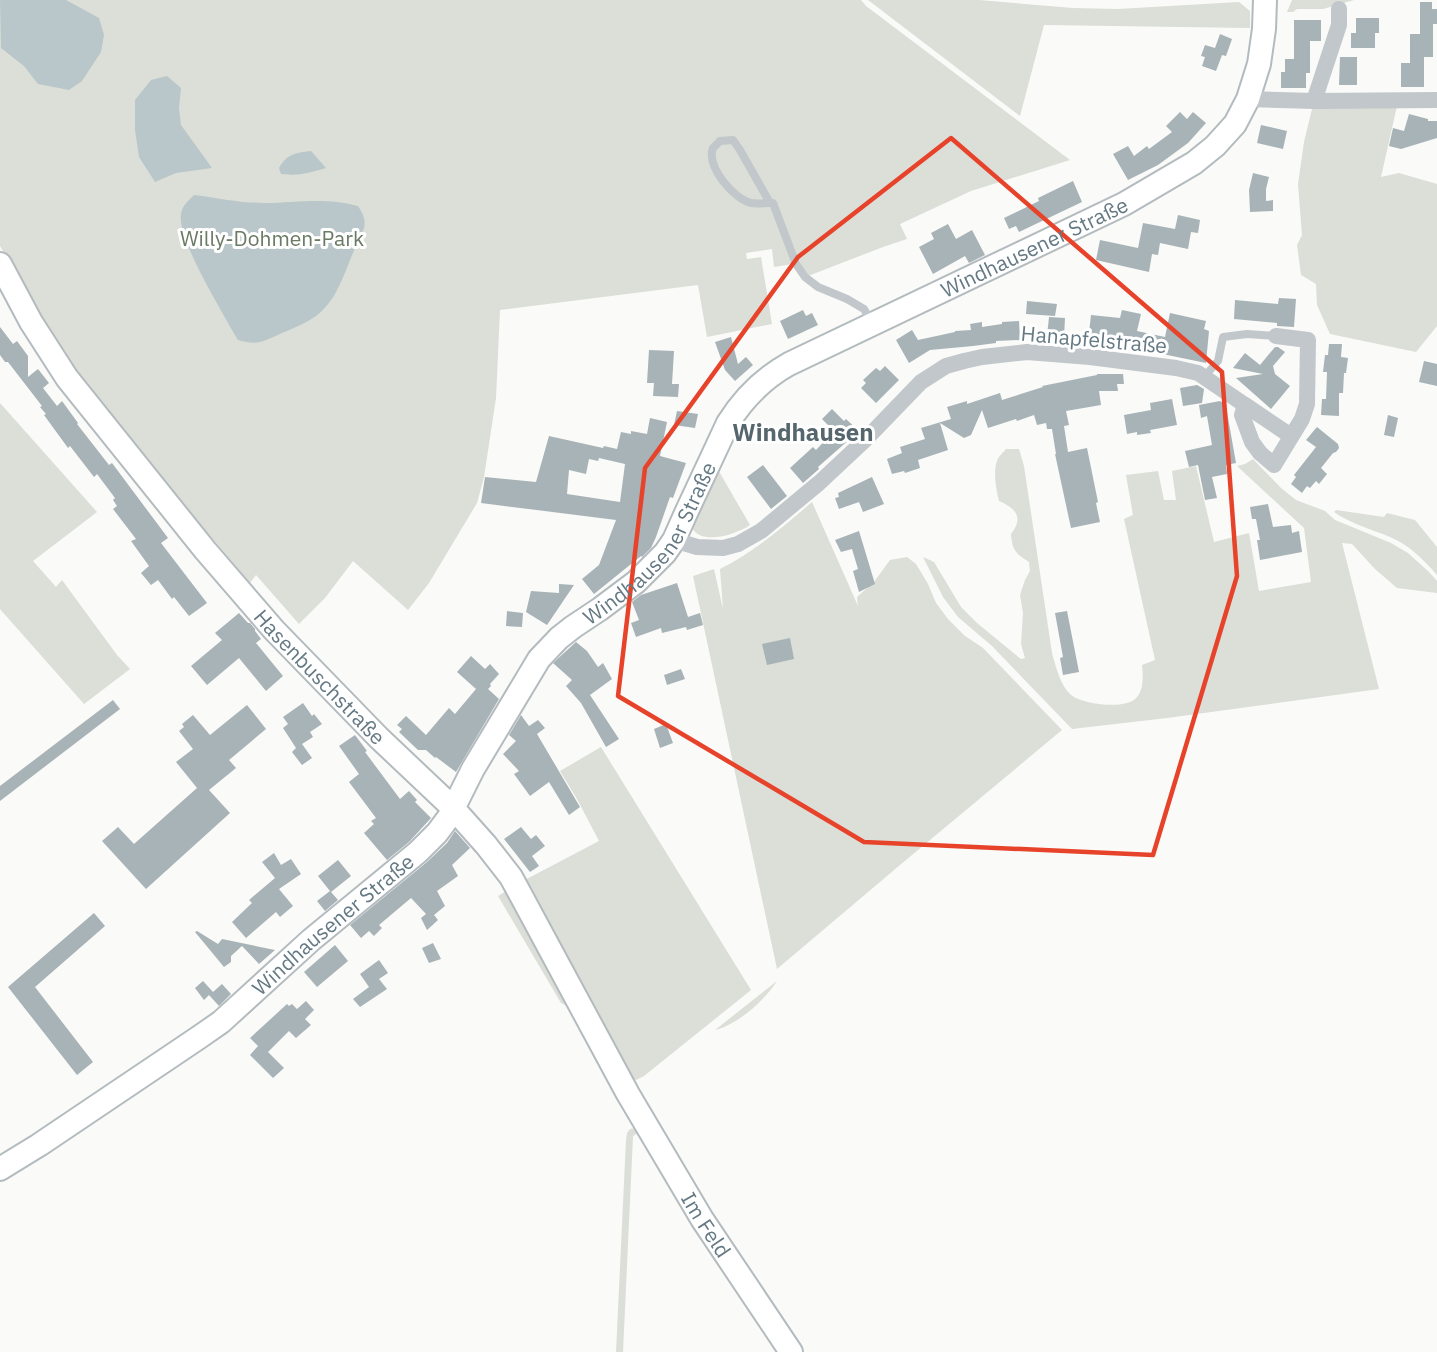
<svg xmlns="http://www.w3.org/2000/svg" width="1437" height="1352" font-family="'IBM Plex Sans',sans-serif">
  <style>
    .green { fill: #dbdfd7 }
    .water { fill: #b9c7ca }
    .building { fill: #a7b3b7; fill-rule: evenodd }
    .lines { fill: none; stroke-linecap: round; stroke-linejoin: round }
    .secondary-casing { stroke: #b3bbbf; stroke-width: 26 }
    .lane { stroke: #c1c7ca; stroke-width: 8 }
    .street { stroke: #c1c7ca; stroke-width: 16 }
    .secondary { stroke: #fff; stroke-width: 22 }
    .marked { fill: none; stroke: #e7432b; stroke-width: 4.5; stroke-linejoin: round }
    .labels { text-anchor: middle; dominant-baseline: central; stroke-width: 6; stroke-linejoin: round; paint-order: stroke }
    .park-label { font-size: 21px; fill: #6a7a63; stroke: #fff }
    .street-label { font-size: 21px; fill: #647983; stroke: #fff }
    .quarter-label { font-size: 24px; font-weight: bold; fill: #56666e; stroke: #fff }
  </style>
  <rect width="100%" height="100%" fill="#fafaf8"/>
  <g class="green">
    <polygon points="0,0 861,0 866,6 1070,160 971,191 900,224 907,239 883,247 808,276 799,263 774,267 772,249 746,253 747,259 761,257 772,324 707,337 698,285 500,310 496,398 484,477 477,503 429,583 408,610 353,561 325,598 299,624 256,575 250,583 75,375 0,246"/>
    <polygon points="868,0 979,0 1073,8 1118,9 1239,2 1250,11 1250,28 1044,25 1020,116"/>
    <polygon points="1292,0 1354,0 1323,9 1297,9 1293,12 1287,12"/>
    <polygon points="1313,105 1397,106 1381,177 1399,173 1437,184 1437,326 1416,352 1330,334 1317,305 1316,284 1301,275 1297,245 1302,235 1298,184 1304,142"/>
    <polygon points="0,403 97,512 33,561 56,587 62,580 117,655 130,669 84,704 0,609"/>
    <path d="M 1006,449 L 1019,449 L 1024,466 L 1052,653 C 1056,667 1060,685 1071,695 C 1083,705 1128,710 1137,697 C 1144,689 1143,675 1142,665 L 1155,660 L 1124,519 L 1133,515 L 1126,475 L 1158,471 L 1164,500 L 1176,500 L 1172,471 L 1196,466 L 1214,542 L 1249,533 L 1259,591 L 1311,582 L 1304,528 L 1237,466 L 1245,464 L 1253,459 L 1281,488 L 1296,500 L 1325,511 L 1335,520 L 1391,543 L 1408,553 L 1429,572 L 1437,581 L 1437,593 L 1397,588 L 1375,569 L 1352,544 L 1342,543 L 1379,689 L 1167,718 L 1072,729 L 992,646 L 958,617 L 943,597 L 923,557 L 934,562 L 961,607 L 977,623 L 1016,655 L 1021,659 L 1025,658 L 1021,644 L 1023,613 L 1020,595 L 1025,580 L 1030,571 L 1029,562 C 1016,554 1012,550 1011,534 C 1024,518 1016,508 999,501 C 996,490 992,467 999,457 C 1001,454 1004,452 1006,449 Z"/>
    <path d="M 717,468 L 750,525 C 737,534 702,546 692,528 L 701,509 Z"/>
    <path d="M 812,502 L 858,606 L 857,597 L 874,582 L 890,560 L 907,557 L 916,564 L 928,584 L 936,603 L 948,619 L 965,636 L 983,648 L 1062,730 L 900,865 L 777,969 L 693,576 L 714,569 L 723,609 L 720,569 C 754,552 783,527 812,502 Z"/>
    <path d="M 1336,510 L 1384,517 L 1387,513 L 1415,520 L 1437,547 L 1437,575 C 1423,559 1409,545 1390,537 C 1371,529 1351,524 1334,512 Z"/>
    <polygon points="601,747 751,990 644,1076 636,1080 629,1078 521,882 599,841 577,799 560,771"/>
    <polygon points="510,889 571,1008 561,1003 498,896"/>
    <path d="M 777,981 C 765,1000 737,1025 715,1030 Z"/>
    <polygon points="636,1128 640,1131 633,1136 623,1352 616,1352 626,1140 627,1133 630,1129"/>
  </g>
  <g class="water">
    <polygon points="0,0 66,0 99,18 104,35 101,52 82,81 69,90 38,84 24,66 1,48"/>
    <polygon points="167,76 181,88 179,108 181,125 212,168 176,173 155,182 139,157 135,130 135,100 151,80"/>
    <path d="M 311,151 L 326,168 C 308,173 300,176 281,174 L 279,168 C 287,154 295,153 311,151 Z"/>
    <path d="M 194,195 C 208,196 222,200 236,201 C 245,203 255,202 264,203 C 298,203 324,197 358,206 C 371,225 362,231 355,248 C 345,271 337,301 316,316 C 306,323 294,328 282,333 C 264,341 258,346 238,340 L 232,330 C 219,306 177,238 181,214 C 182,206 188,201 194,195 Z"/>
  </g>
  <g class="building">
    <polygon points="1420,2 1432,2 1432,9 1437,9 1437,24 1433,24 1433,57 1424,57 1424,87 1401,87 1401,63 1410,63 1410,34 1420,34"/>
    <polygon points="1356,18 1379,18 1379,33 1375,33 1375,48 1351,48 1351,33 1356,33"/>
    <polygon points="1294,20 1321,20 1321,41 1310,41 1310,73 1306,73 1306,88 1281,88 1281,72 1285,72 1285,59 1294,59"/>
    <polygon points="1220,34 1232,39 1226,56 1222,55 1216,71 1202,66 1205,57 1201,56 1205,45 1215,48"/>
    <polygon points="1340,57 1357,57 1357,85 1339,85"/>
    <polygon points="1180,112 1187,119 1193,112 1206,123 1188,143 1158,165 1128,180 1113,154 1128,146 1134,156 1147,146 1149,149 1172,132 1166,126"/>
    <polygon points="1409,114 1428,119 1428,121 1437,121 1437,138 1401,149 1389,146 1393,128 1404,131"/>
    <polygon points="1261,125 1287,131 1283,149 1257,143"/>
    <polygon points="1253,173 1269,177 1266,189 1266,201 1273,200 1273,211 1250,212 1249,190"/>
    <polygon points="1073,181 1082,202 1019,232 1016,226 1009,229 1004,218 1039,201 1038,198"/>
    <polygon points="1178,215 1200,220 1198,233 1191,232 1188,249 1160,243 1158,255 1152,254 1149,272 1096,260 1100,240 1138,248 1143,223 1175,229"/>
    <polygon points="948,224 956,239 972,230 985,255 969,263 965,256 933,274 919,247 934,239 931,233"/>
    <polygon points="1279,298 1296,299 1294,327 1277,326 1277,323 1234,319 1235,300 1278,304"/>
    <polygon points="1027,301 1057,304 1055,316 1026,314"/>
    <polygon points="803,310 806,316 812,313 818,325 788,339 780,321"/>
    <polygon points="1122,310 1141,314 1137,331 1165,337 1170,313 1206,321 1204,329 1209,331 1206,363 1119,345 1088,342 1091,315 1120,318"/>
    <polygon points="1049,317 1065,318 1064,337 1047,336"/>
    <polygon points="1019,321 1020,340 996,341 996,343 973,346 930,350 909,363 896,340 912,330 918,340 955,332 955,331 971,330 970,324 982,322 982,327 1002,324 1002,322"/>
    <polygon points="0,327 13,344 17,341 28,356 28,377 38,369 49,383 43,388 57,406 62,401 78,423 77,424 109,465 112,463 168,538 161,543 207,603 189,616 174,597 172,599 158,580 151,585 141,573 149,566 131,541 136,539 113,509 117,506 113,500 115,498 97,474 94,477 70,446 68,448 44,415 46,414 40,407 42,406 8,362 5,362 0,355"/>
    <polygon points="731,337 738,364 746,357 753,365 735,381 725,370 715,342"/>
    <polygon points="1329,344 1342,344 1341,357 1348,358 1346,373 1344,373 1343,393 1339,393 1339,416 1321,415 1322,399 1326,399 1327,372 1323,372 1325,355 1328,355"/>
    <polygon points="1275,347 1278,347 1285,352 1273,366 1275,374 1290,386 1271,409 1236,378 1263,374 1233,368 1245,353 1260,365"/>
    <polygon points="649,350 674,351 672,384 679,384 678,397 653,396 654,383 647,383"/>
    <polygon points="1424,361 1437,364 1437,386 1419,382"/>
    <polygon points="885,366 899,380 876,403 861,388 866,383 863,380 876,368 880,371"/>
    <polygon points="1097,374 1123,374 1124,384 1117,384 1118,391 1099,391 1101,405 1066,411 1069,425 1064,426 1068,452 1087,448 1098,502 1096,503 1100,522 1071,528 1055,454 1056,454 1052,429 1047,429 1046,423 1037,425 1034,415 1017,421 1016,419 988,428 982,410 971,435 964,438 940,423 948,450 918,460 920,468 905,473 904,471 892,474 887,459 902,453 900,447 925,439 921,428 951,419 947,407 967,401 967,404 1000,393 1002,400 1043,387 1042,386 1097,375"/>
    <polygon points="1197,385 1204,389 1202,403 1183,406 1180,388"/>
    <polygon points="1172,399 1177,425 1150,430 1151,433 1137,435 1137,432 1127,434 1124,415 1151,410 1150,403"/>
    <polygon points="1220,401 1223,403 1227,412 1236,463 1226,465 1227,474 1212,477 1217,498 1205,500 1198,465 1189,467 1185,451 1212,445 1207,416 1201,418 1199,405"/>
    <polygon points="832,409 844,421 846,419 859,431 818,467 819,469 803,483 790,468 813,447 816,450 834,431 822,419"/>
    <polygon points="677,411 698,414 695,428 674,425"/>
    <polygon points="1388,415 1398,418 1394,437 1384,435"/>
    <path d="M 650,418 L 667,422 L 660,456 L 686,463 L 673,498 L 670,497 L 656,537 L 651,548 L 642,557 L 641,556 L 594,594 L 582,579 L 599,565 L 616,520 L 481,503 L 485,477 L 536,482 L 549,436 L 603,448 L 604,446 L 617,449 L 621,432 L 631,434 L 631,431 L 647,434 ZM 599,458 L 625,464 L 620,502 L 567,494 L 569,470 L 586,474 L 589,459 L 598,461 Z"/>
    <polygon points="1317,427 1338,444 1339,448 1336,452 1333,453 1321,468 1327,474 1319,484 1316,481 1310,488 1307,486 1302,493 1291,484 1296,477 1294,475 1316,447 1306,440"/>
    <polygon points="763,465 787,496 771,509 747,477"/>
    <polygon points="872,477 884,504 863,512 859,502 839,509 835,498 839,497 838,493"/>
    <polygon points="1268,504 1273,527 1291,525 1292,533 1299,531 1302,552 1260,560 1257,540 1260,540 1256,519 1252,519 1250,507"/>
    <polygon points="859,531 875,584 859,592 853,571 858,569 852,549 841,552 835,540"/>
    <polygon points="677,583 688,617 700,613 703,625 687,630 686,627 662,633 661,628 636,637 631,623 639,620 632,602 641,595"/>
    <polygon points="559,584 574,585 547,625 526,612 531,591 559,593"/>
    <polygon points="507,611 523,613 522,627 506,626"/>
    <polygon points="1067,611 1079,672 1063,675 1060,658 1063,657 1055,613"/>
    <polygon points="239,613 248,623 250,623 255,629 255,631 261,639 256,643 283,676 266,691 239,658 207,685 191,666 222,640 215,633"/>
    <polygon points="790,638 794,659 767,665 762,644"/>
    <polygon points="576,642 587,651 598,667 603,663 612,679 590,695 619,739 606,747 581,703 566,686 572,680 553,663"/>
    <polygon points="471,656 485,669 490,664 499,674 490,684 491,686 488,689 499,699 456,772 436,757 435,758 426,750 418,750 399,732 402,729 397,725 406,716 426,735 449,708 455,714 476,689 457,672"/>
    <polygon points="681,669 685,679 667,685 664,675"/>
    <polygon points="113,700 120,709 0,801 0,786"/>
    <polygon points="303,703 312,716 314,714 322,724 310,732 313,737 302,744 312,758 302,765 292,752 296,748 283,728 288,724 283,717"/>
    <polygon points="247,705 266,729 229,760 236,768 209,790 230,813 146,889 102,841 118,827 134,844 197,788 176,762 193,749 179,731 184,727 182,724 193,715 210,735"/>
    <polygon points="521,715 529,726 538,720 545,728 537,734 580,807 569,815 549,782 530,796 514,774 519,771 503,754 516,741 509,735"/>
    <polygon points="666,724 673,743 660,748 654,729"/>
    <polygon points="355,735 367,751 365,752 400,799 409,791 417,800 415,802 431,818 409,842 387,860 364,833 374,824 371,821 376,818 349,782 359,774 339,746"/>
    <polygon points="521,827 531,839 536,835 545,846 532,856 539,866 530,872 504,839"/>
    <polygon points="455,831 470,848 452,865 458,876 437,891 445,906 434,915 438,920 427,930 421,918 426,914 411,898 379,925 382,928 374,936 369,931 361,938 350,925 427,862 447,843"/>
    <polygon points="274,853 281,865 291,859 301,874 279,889 293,906 280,917 276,912 246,938 232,922 252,903 249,900 275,878 262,862"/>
    <polygon points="338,860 351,876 331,892 338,900 325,911 317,901 330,891 318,876"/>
    <polygon points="94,913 105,926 35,987 93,1062 77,1075 8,987"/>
    <polygon points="197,931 218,944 222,939 275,950 259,964 242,946 231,956 231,962 224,967 195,932"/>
    <polygon points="433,943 441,959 429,963 422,948"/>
    <polygon points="335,945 348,961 317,987 304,972"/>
    <polygon points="379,960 388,973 379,979 387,989 360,1007 353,999 369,987 360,974"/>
    <polygon points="203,981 213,992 222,984 231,994 219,1006 209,995 211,993 204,1000 195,988"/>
    <polygon points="306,1001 314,1010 305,1019 311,1025 296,1038 289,1031 268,1052 284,1068 273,1078 250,1055 258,1046 250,1038 287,1004 289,1006 292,1004 297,1009"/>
  </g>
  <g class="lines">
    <g class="secondary-casing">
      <g id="secondary">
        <path id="s1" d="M 0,264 L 31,322 L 67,378 L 205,550 L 274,630 L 379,738 L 453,808 L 486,845 L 511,877 L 628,1094 L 702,1219 L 791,1352"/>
        <path id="s2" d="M 0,1169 L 39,1145 L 198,1038 L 221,1022 L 311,940 L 418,852 L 437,833 L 449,817 L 473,769 L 539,659 L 559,638 L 573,627 L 600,609 L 636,582 L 665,553 L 674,540 L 686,513 L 728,423 C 743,399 764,378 789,364 L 1124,204 L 1194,163 L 1215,146 L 1235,124 L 1248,99 L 1259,64 L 1264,29 L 1265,0"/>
      </g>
    </g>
    <g class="lane">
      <path d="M 770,203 C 764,203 757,204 751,203 C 734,199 706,167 713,148 C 714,147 718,143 720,141 L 733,140 L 740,150 L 770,203 L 773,203 L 796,264 L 805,277 L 818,287 L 847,299 L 864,309 L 872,323"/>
      <polyline points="1205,376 1218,361 1223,337 1247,334 1276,336"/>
    </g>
    <g class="street">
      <polyline points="1248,99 1314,101 1437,100"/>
      <polyline points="1314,101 1339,25 1339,9"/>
      <polyline points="1245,405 1291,436"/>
      <polyline points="674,540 697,547 723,548 738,544 761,531 819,483 865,440 921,382 946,366 964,361 982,357 1027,352 1090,357 1176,368 1198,373 1245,405 1242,415 1252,442 1260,453 1274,465 1302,419 1307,404 1308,340 1276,336"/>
    </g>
    <use href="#secondary" class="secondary"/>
  </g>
  <path class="marked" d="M 951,138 L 1222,372 L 1237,576 L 1153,855 L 864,842 L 618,696 L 645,468 L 798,257 Z"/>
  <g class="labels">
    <g class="park-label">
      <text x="272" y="238">Willy-Dohmen-Park</text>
    </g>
    <g class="street-label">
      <text stroke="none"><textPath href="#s2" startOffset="1422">Windhausener Straße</textPath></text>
      <text transform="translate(1094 339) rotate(5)">Hanapfelstraße</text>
      <text stroke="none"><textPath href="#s2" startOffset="918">Windhausener Straße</textPath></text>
      <text stroke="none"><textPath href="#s1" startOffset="524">Hasenbuschstraße</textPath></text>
      <text stroke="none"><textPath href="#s2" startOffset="414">Windhausener Straße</textPath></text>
      <text stroke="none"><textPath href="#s1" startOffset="1200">Im Feld</textPath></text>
    </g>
    <g class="quarter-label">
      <text x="803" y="432">Windhausen</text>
    </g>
  </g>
</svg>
